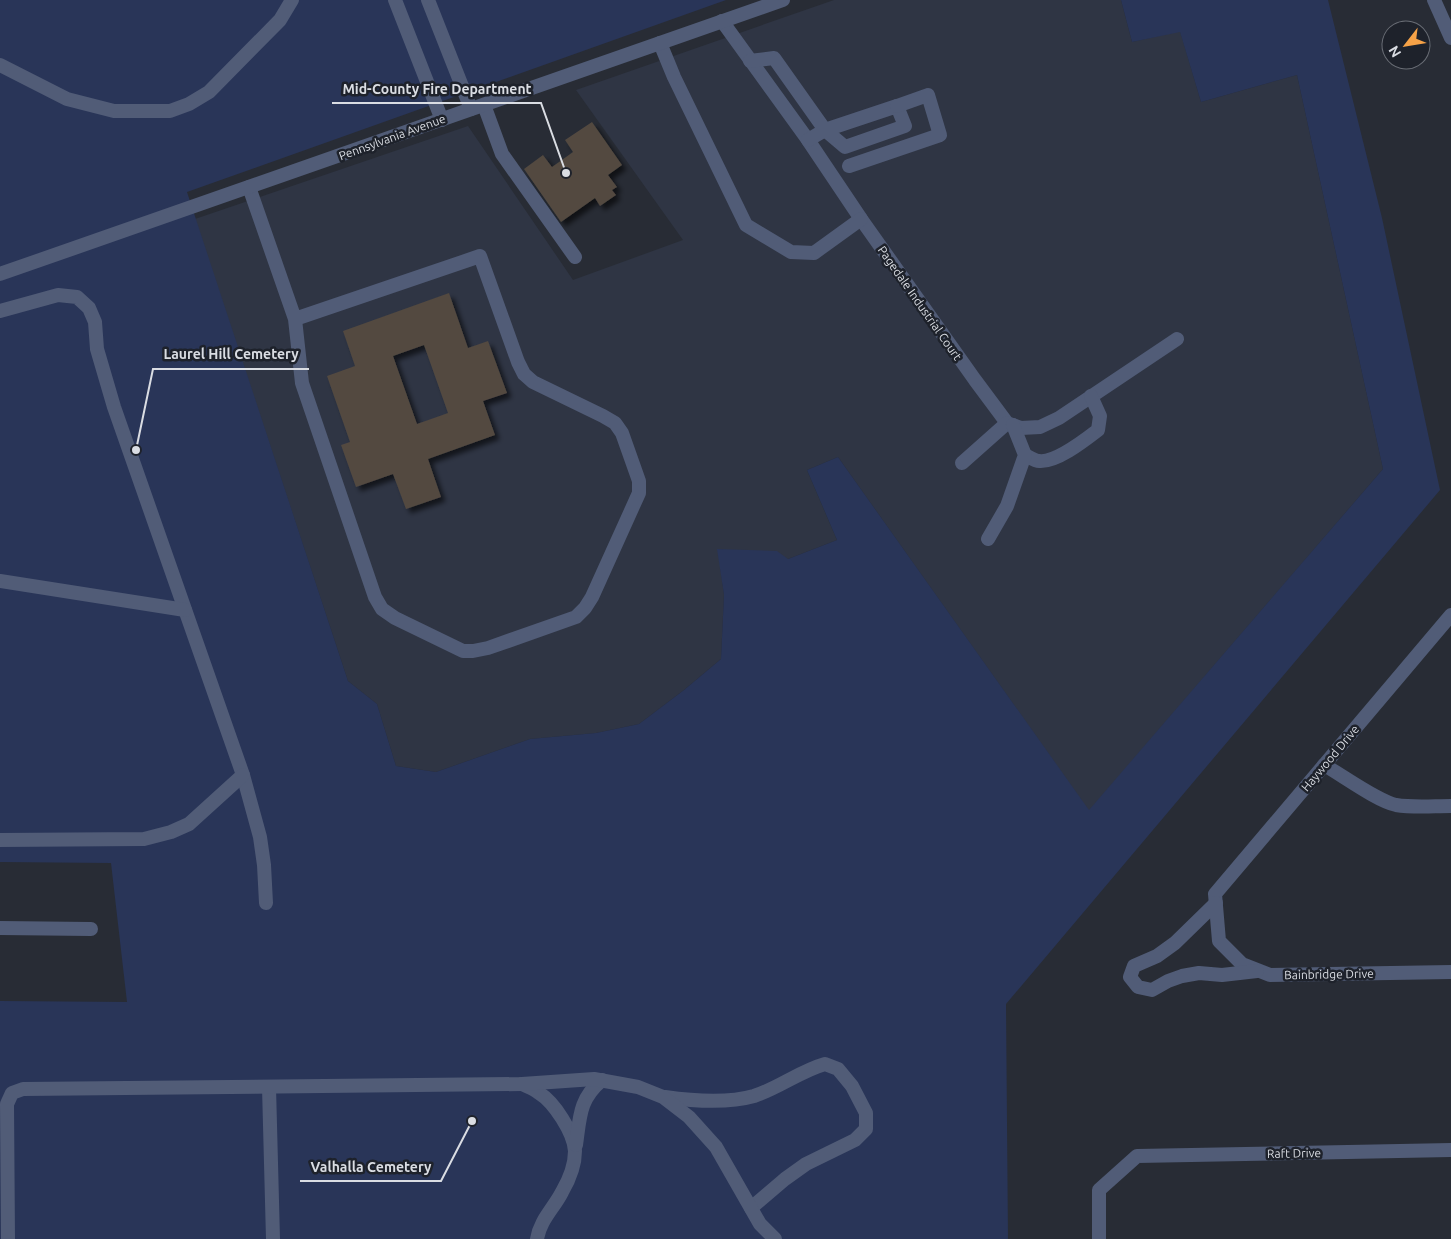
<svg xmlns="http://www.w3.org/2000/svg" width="1451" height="1239" font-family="Ubuntu,sans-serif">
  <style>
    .built { fill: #2f3544 }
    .green { fill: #293558 }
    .building { fill: #524940; fill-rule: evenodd; filter: url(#shadow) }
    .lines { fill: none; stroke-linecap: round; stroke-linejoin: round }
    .minor { stroke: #515c77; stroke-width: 14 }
    .labels { text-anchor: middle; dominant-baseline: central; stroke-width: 5; stroke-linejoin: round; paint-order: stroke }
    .street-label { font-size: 12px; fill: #dadde3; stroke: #1e222b }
    .leader { fill: none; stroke: #dadde3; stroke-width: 2 }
    .callout-dot { fill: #dadde3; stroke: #1e222b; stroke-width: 2 }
    .callout-label { font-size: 14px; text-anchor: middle; font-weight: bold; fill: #dadde3; stroke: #1e222b; stroke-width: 5; stroke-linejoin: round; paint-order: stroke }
  </style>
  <defs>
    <filter id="shadow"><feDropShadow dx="4.5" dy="4.5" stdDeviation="2.5" flood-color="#0009"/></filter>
  </defs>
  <rect width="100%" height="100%" fill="#282c35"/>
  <polygon class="built" points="834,0 1121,0 1132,42 1180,31 1201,102 1297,75 1383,469 1089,811 838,457 807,470 837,540 788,559 718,549 724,595 721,659 684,690 639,724 596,733 530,739 436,772 396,766 377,704 348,681 195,219 468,126 573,280 683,240 576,90"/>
  <polygon class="green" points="0,0 726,0 187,192 348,681 377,704 396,766 436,772 530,739 596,733 639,724 684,690 721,659 724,595 717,549 777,551 788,559 837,540 807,470 838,457 1089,810 1383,469 1297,75 1201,102 1180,32 1132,42 1121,0 1328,0 1382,218 1440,490 1006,1004 1008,1239 0,1239 0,1001 127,1002 111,863 0,862"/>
  <g class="building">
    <polygon points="592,122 622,165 608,175 617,187 612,190 616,195 600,206 595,198 561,222 524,169 543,155 552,167 573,152 565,140"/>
    <path d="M 449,293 L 468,348 L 488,341 L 507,393 L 483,401 L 495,435 L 428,459 L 441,497 L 406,509 L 393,474 L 356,487 L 341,445 L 350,442 L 327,376 L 355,366 L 343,331 ZM 424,345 L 448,413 L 417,424 L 393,356 Z"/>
  </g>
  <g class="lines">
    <g class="minor">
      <polyline points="395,0 442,120"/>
      <polyline points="428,0 471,109"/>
      <polyline points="1434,0 1451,38"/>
      <polyline points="722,21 808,140 861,219 975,380 1007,423 1021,428 1040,427 1059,418 1177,339"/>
      <polyline points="660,43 674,77 746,225 791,252 814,253 861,219"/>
      <polyline points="750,61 774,58 825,130 845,147 905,126 897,106 825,130 808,140"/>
      <polyline points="0,65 67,99 114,111 170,111 189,104 209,92 280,20 292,0"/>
      <polyline points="484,105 502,154 575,257"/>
      <polyline points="849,166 940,135 928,95 897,106"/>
      <polyline points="249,187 295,319 302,383 375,597 382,609 395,618 463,651 473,651 488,648 576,617 585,608 592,597 639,493 639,481 622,433 615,423 603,416 533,382 524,374 518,362 480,256 295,319"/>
      <polyline points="0,274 783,0"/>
      <polyline points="0,311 58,295 77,297 89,308 95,322 97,349 114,407 243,775 260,837 264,865 266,903"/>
      <path d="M 1025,455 C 1029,457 1035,461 1039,461 C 1056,463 1085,440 1098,430 L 1100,416 L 1091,396"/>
      <polyline points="962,463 1007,423"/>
      <polyline points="988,539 1007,506 1025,455 1013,425"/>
      <polyline points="0,581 185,610"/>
      <polyline points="1451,615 1215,894 1219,941 1242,964 1270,975 1451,972"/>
      <path d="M 1324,765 C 1342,775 1377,801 1396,805 C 1414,808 1433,806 1451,806"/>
      <polyline points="0,840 144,839 171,832 189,824 243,775"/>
      <polyline points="1216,903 1175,943 1157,956 1134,966 1130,977 1138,987 1152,990 1168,981 1182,976 1199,973 1222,975 1257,971"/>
      <polyline points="0,928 91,929"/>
      <path d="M 522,1084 C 528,1087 534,1089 539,1093 C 554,1102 574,1133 575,1151 C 575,1165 569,1180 562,1192 C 554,1208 540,1220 537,1239"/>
      <polyline points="269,1087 273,1239"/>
      <path d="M 665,1097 C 693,1101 726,1104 754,1096 C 779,1088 800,1071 825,1064 L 838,1069 L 852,1086 L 866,1113 L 866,1129 L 855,1140 L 806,1164 L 785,1179 L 751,1208"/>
      <path d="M 576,1145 C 580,1117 579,1099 602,1080"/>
      <polyline points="8,1239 7,1104 12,1093 23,1089 522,1084 594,1079 638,1087 663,1097 689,1117 716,1147 760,1224 775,1239"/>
      <polyline points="1099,1239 1099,1190 1137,1156 1451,1150"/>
    </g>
  </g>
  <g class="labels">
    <g class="street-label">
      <text transform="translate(392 137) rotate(-20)">Pennsylvania Avenue</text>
      <text transform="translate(920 303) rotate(55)">Pagedale Industrial Court</text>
      <text transform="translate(1330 758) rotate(-50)">Haywood Drive</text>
      <text transform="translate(1329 974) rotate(-1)">Bainbridge Drive</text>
      <text transform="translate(1294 1153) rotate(-1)">Raft Drive</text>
    </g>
  </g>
  <path class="leader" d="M566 173L541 103H332M136 450L153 369H309M472 1121L441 1181H300"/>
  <g class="callout-dot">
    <circle cx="566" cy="173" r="5"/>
    <circle cx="136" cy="450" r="5"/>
    <circle cx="472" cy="1121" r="5"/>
  </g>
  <g class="callout-label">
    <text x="437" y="94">Mid-County Fire Department</text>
    <text x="231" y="359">Laurel Hill Cemetery</text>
    <text x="371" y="1172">Valhalla Cemetery</text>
  </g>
  <g transform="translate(1406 45) rotate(239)"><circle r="24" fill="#1e222b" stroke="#696d75"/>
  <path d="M0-4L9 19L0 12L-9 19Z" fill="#f6a247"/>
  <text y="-8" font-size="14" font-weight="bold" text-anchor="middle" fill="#dadde3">N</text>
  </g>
</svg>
